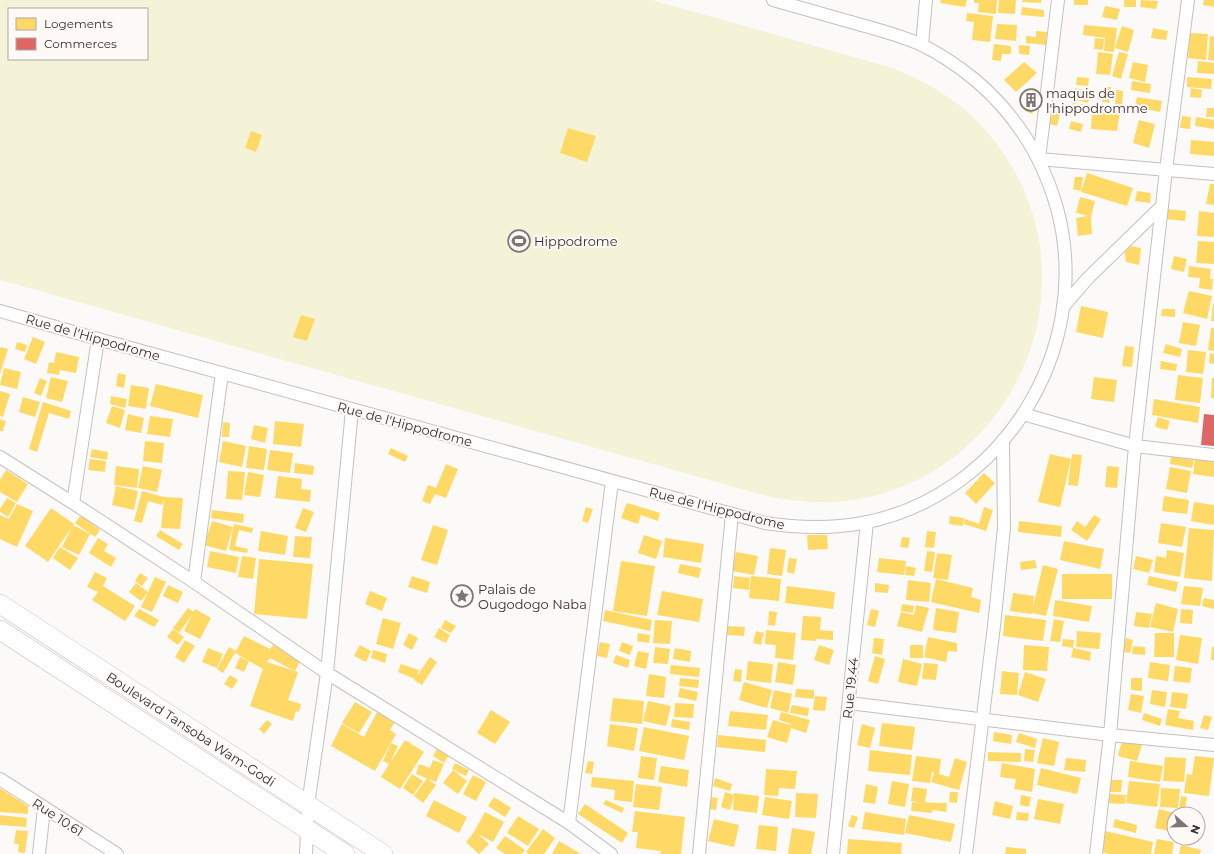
<svg xmlns="http://www.w3.org/2000/svg" width="1214" height="854" font-family="Montserrat,sans-serif">
  <style>
    .green { fill: #f5f3d7; fill-rule: evenodd }
    .homes { fill: #ffd966 }
    .shops { fill: #e06666 }
    .lines { fill: none; stroke-linecap: round; stroke-linejoin: round }
    .minor-casing { stroke: #c4c0bd; stroke-width: 14 }
    .primary-casing { stroke: #c4c0bd; stroke-width: 20 }
    .minor { stroke: #fffefe; stroke-width: 12 }
    .primary { stroke: #fffefe; stroke-width: 19 }
    .labels { text-anchor: middle; dominant-baseline: central; stroke-width: 4; stroke-linejoin: round; paint-order: stroke }
    .poi-label { font-size: 13px; fill: #37302d; stroke: #fdf9f7; text-anchor: start }
    .street-label { font-size: 13px; fill: #37302d; stroke: #fdf9f7 }
  </style>
  <rect width="100%" height="100%" fill="#fcfaf8"/>
  <path class="green" d="M 0,0 L 652,0 L 886,66 C 908,74 929,83 948,97 C 990,126 1020,170 1034,218 C 1068,340 993,468 870,497 C 831,506 793,503 755,493 L 0,280 ZM 9,9 L 147,9 L 147,59 L 9,59 Z"/>
  <g class="homes">
    <polygon points="941,0 967,0 965,7 940,3"/>
    <polygon points="974,0 997,0 996,14 978,12 979,3 974,3"/>
    <polygon points="999,0 1016,0 1015,14 998,13"/>
    <polygon points="1023,0 1041,0 1041,3 1022,2"/>
    <rect x="1074" y="0" width="14" height="5"/>
    <rect x="1124" y="0" width="12" height="7"/>
    <polygon points="1141,0 1158,1 1156,9 1140,7"/>
    <polygon points="1204,0 1214,0 1214,7 1203,5"/>
    <polygon points="1105,6 1120,9 1117,20 1102,17"/>
    <polygon points="1022,7 1044,10 1044,17 1021,15"/>
    <polygon points="967,13 993,16 990,42 972,40 974,22 966,21"/>
    <polygon points="997,24 1017,25 1016,41 995,39"/>
    <polygon points="1084,25 1117,28 1114,52 1104,51 1105,38 1083,35"/>
    <polygon points="1122,26 1134,30 1128,52 1115,48"/>
    <polygon points="1153,28 1168,31 1166,40 1151,38"/>
    <polygon points="1036,31 1047,32 1046,45 1026,43 1026,36 1036,37"/>
    <polygon points="1190,33 1208,34 1206,60 1188,58"/>
    <polygon points="1210,36 1214,37 1214,61 1208,60"/>
    <polygon points="1095,38 1104,39 1103,50 1094,49"/>
    <polygon points="994,44 1011,46 1011,54 1002,54 1001,61 992,60"/>
    <polygon points="1019,45 1030,46 1029,55 1019,54"/>
    <polygon points="1098,52 1113,54 1110,75 1096,74"/>
    <polygon points="1119,52 1128,54 1121,79 1112,76"/>
    <polygon points="1198,61 1214,63 1214,74 1197,73"/>
    <polygon points="1024,62 1037,73 1016,92 1004,80"/>
    <polygon points="1133,62 1148,65 1145,82 1129,78"/>
    <polygon points="1077,77 1089,78 1088,86 1076,85"/>
    <polygon points="1187,77 1212,79 1211,89 1187,87"/>
    <polygon points="1132,81 1151,84 1150,93 1131,90"/>
    <polygon points="1034,87 1031,98 1037,100 1032,114 1025,111 1026,101 1020,98"/>
    <polygon points="1104,87 1111,87 1109,103 1102,102"/>
    <polygon points="1075,88 1091,92 1088,103 1073,99"/>
    <polygon points="1191,88 1202,90 1201,98 1190,97"/>
    <polygon points="1116,90 1123,91 1122,106 1115,105"/>
    <polygon points="1137,97 1162,101 1160,112 1135,107"/>
    <polygon points="1073,103 1086,105 1084,114 1071,111"/>
    <polygon points="1207,108 1214,108 1214,117 1206,117"/>
    <polygon points="1092,110 1120,112 1117,131 1091,129"/>
    <polygon points="1053,112 1060,114 1057,126 1049,124"/>
    <polygon points="1182,116 1191,117 1190,129 1180,128"/>
    <polygon points="1196,117 1214,120 1214,129 1195,126"/>
    <polygon points="1139,120 1155,124 1149,148 1133,143"/>
    <polygon points="1071,121 1083,124 1081,132 1069,129"/>
    <polygon points="568,128 596,136 587,162 560,153"/>
    <polygon points="251,131 262,135 256,152 245,148"/>
    <polygon points="1191,140 1214,142 1214,156 1190,154"/>
    <polygon points="1087,173 1133,188 1127,206 1081,192"/>
    <polygon points="1075,177 1083,177 1081,191 1073,189"/>
    <polygon points="1210,184 1214,184 1214,205 1206,204"/>
    <polygon points="1137,191 1151,193 1150,203 1135,201"/>
    <polygon points="1080,197 1095,201 1091,217 1092,234 1078,236 1076,218 1088,216 1076,213"/>
    <polygon points="1166,209 1186,211 1185,221 1165,219"/>
    <polygon points="1199,211 1214,213 1214,237 1197,236"/>
    <polygon points="1198,241 1214,242 1214,264 1196,263"/>
    <polygon points="1124,245 1141,248 1139,265 1126,262"/>
    <polygon points="1174,256 1187,259 1184,272 1171,269"/>
    <polygon points="1189,266 1211,269 1210,279 1213,279 1212,290 1199,288 1200,278 1188,277"/>
    <polygon points="1189,291 1212,296 1207,319 1183,313"/>
    <polygon points="1213,303 1214,304 1214,321 1211,321"/>
    <polygon points="1081,306 1108,312 1103,338 1076,332"/>
    <polygon points="1162,309 1175,309 1175,317 1161,316"/>
    <polygon points="301,315 315,319 307,341 293,337"/>
    <polygon points="1183,322 1200,325 1196,346 1179,343"/>
    <polygon points="1211,328 1214,328 1214,351 1208,350"/>
    <polygon points="33,337 45,342 36,364 24,359"/>
    <polygon points="17,342 27,345 25,352 15,349"/>
    <polygon points="1166,344 1182,349 1180,357 1163,353"/>
    <polygon points="1125,346 1134,347 1132,367 1122,366"/>
    <polygon points="1,347 8,349 0,374 0,349"/>
    <polygon points="1188,350 1206,352 1203,374 1186,372"/>
    <polygon points="56,352 79,357 76,373 60,370 59,375 47,373 49,362 54,363"/>
    <polygon points="1210,353 1214,354 1214,364 1209,363"/>
    <polygon points="1161,361 1177,364 1176,371 1160,369"/>
    <polygon points="4,368 21,372 17,389 0,385"/>
    <polygon points="118,373 126,375 124,388 116,386"/>
    <polygon points="1178,375 1203,378 1200,403 1175,400"/>
    <polygon points="51,377 68,381 62,402 46,398"/>
    <polygon points="1094,377 1117,380 1114,402 1091,399"/>
    <polygon points="40,378 47,381 41,396 34,393"/>
    <polygon points="1212,378 1214,378 1214,398 1211,398"/>
    <polygon points="156,384 203,395 198,418 150,406"/>
    <polygon points="131,385 149,388 146,409 128,406"/>
    <polygon points="0,391 10,394 3,417 0,416"/>
    <polygon points="111,396 127,399 125,408 110,404"/>
    <polygon points="23,397 40,402 35,417 19,412"/>
    <polygon points="1154,399 1200,407 1198,423 1152,415"/>
    <polygon points="43,402 71,411 69,419 49,413 37,452 29,449"/>
    <polygon points="112,406 125,410 120,428 106,423"/>
    <polygon points="128,414 144,418 141,433 125,430"/>
    <polygon points="150,416 173,419 170,437 147,434"/>
    <polygon points="1158,417 1170,421 1167,430 1155,427"/>
    <polygon points="0,419 6,421 3,431 0,431"/>
    <polygon points="275,421 304,424 301,447 273,444"/>
    <polygon points="223,422 230,423 229,437 222,437"/>
    <polygon points="254,425 268,428 265,443 251,439"/>
    <polygon points="145,441 164,443 162,463 143,461"/>
    <polygon points="223,441 246,446 242,467 219,462"/>
    <polygon points="249,446 267,449 264,470 246,468"/>
    <polygon points="391,448 408,456 405,462 388,454"/>
    <polygon points="92,449 108,452 107,460 90,457"/>
    <polygon points="270,450 293,453 290,473 267,470"/>
    <polygon points="1050,454 1071,459 1060,507 1038,502"/>
    <polygon points="1072,454 1082,455 1078,486 1068,485"/>
    <polygon points="1171,456 1194,460 1192,468 1170,464"/>
    <polygon points="90,459 106,461 105,472 88,470"/>
    <polygon points="1195,459 1214,462 1214,477 1193,474"/>
    <polygon points="295,463 314,466 313,475 294,473"/>
    <polygon points="446,464 458,469 446,498 435,494 430,504 422,501 428,485 436,488"/>
    <polygon points="116,466 139,469 137,488 114,485"/>
    <polygon points="143,466 162,470 157,492 138,488"/>
    <polygon points="1107,466 1119,467 1117,488 1105,487"/>
    <polygon points="1170,467 1191,471 1187,493 1166,489"/>
    <polygon points="6,470 28,484 17,502 0,492 0,480"/>
    <polygon points="228,471 245,472 242,500 226,499"/>
    <polygon points="248,472 264,475 260,497 244,495"/>
    <polygon points="984,473 995,483 976,504 965,493"/>
    <polygon points="278,476 302,479 301,489 311,490 310,502 275,498"/>
    <polygon points="116,486 138,491 134,510 112,505"/>
    <polygon points="142,491 164,497 183,498 180,529 161,528 164,499 162,505 148,501 142,523 134,521"/>
    <polygon points="1164,496 1189,500 1187,514 1162,511"/>
    <polygon points="7,498 16,503 8,517 0,512 0,509"/>
    <polygon points="1194,502 1214,505 1214,525 1191,521"/>
    <polygon points="627,503 660,513 658,521 641,515 638,524 621,518"/>
    <polygon points="17,504 33,511 17,547 0,539 0,515 9,519"/>
    <polygon points="586,507 593,509 588,523 582,521"/>
    <polygon points="984,507 993,510 986,531 964,524 965,519 979,524"/>
    <polygon points="51,508 74,524 48,562 25,546"/>
    <polygon points="303,508 314,512 306,532 295,528"/>
    <polygon points="212,510 244,514 243,523 211,518"/>
    <polygon points="81,515 100,530 95,537 75,523"/>
    <polygon points="1094,515 1101,519 1087,541 1071,530 1077,521 1085,527"/>
    <polygon points="950,516 964,518 963,526 949,524"/>
    <polygon points="212,521 233,527 226,551 204,545"/>
    <polygon points="1019,521 1062,526 1061,537 1018,532"/>
    <polygon points="1161,523 1186,527 1182,547 1158,543"/>
    <polygon points="234,524 253,528 252,533 239,530 235,546 248,549 247,553 229,550"/>
    <polygon points="73,525 90,534 79,555 62,547"/>
    <polygon points="433,525 448,530 437,565 421,560"/>
    <polygon points="1189,528 1214,530 1212,581 1184,578"/>
    <polygon points="160,530 183,544 179,550 156,536"/>
    <polygon points="261,531 288,536 285,555 258,551"/>
    <polygon points="927,531 936,532 934,548 925,547"/>
    <polygon points="644,535 662,541 656,559 638,553"/>
    <polygon points="807,535 827,535 828,549 808,550"/>
    <polygon points="295,536 312,537 310,558 293,557"/>
    <polygon points="902,537 910,538 908,548 900,547"/>
    <polygon points="98,538 108,544 104,551 116,558 111,567 89,553"/>
    <polygon points="665,538 704,544 701,563 663,557"/>
    <polygon points="1064,541 1104,549 1100,569 1060,560"/>
    <polygon points="60,547 78,558 70,570 53,558"/>
    <polygon points="770,548 786,550 782,576 767,574"/>
    <polygon points="1167,550 1184,553 1180,577 1154,572 1156,556 1166,558"/>
    <polygon points="210,551 239,557 236,573 207,567"/>
    <polygon points="927,551 935,552 932,572 924,571"/>
    <polygon points="736,552 758,556 754,575 732,571"/>
    <polygon points="937,553 952,555 948,580 933,578"/>
    <polygon points="242,556 256,558 253,579 238,577"/>
    <polygon points="1136,556 1153,560 1149,573 1133,569"/>
    <polygon points="789,558 797,559 794,574 787,572"/>
    <polygon points="879,558 906,561 904,575 877,572"/>
    <polygon points="259,559 313,564 307,619 254,614"/>
    <polygon points="1035,560 1037,568 1021,570 1020,562"/>
    <polygon points="621,561 655,566 647,616 613,611"/>
    <polygon points="680,564 701,568 699,578 678,573"/>
    <polygon points="1043,565 1058,569 1046,616 1032,613 1031,614 1010,611 1013,593 1034,596 1033,607"/>
    <polygon points="906,566 916,568 914,576 905,575"/>
    <polygon points="95,572 107,578 103,586 135,606 125,621 92,600 98,592 87,587"/>
    <polygon points="140,573 148,578 142,586 135,581"/>
    <rect x="1062" y="574" width="50" height="25"/>
    <polygon points="412,576 430,582 427,593 408,587"/>
    <polygon points="734,576 750,578 749,590 733,588"/>
    <polygon points="751,576 781,579 779,601 749,598"/>
    <polygon points="1149,576 1178,582 1176,592 1147,585"/>
    <polygon points="155,577 166,582 152,612 141,607"/>
    <polygon points="936,579 973,588 971,597 981,600 979,613 931,602"/>
    <polygon points="908,580 931,583 929,602 906,600"/>
    <polygon points="136,583 148,592 141,601 129,592"/>
    <polygon points="875,583 889,585 888,593 875,592"/>
    <polygon points="168,585 183,592 178,603 163,596"/>
    <polygon points="787,586 835,592 833,609 785,603"/>
    <polygon points="1184,586 1203,588 1200,606 1181,604"/>
    <polygon points="370,591 387,598 382,611 365,604"/>
    <polygon points="662,591 703,599 699,622 657,615"/>
    <polygon points="1204,598 1214,600 1214,609 1202,606"/>
    <polygon points="1055,600 1092,606 1089,622 1053,616"/>
    <polygon points="1156,603 1178,609 1173,632 1150,627"/>
    <polygon points="902,604 914,606 913,613 901,611"/>
    <polygon points="916,605 929,608 922,632 897,626 901,612 914,615"/>
    <polygon points="188,608 194,612 179,633 173,628"/>
    <polygon points="936,608 959,612 956,633 933,630"/>
    <polygon points="139,609 159,620 154,627 134,616"/>
    <polygon points="195,609 211,618 200,639 184,631"/>
    <polygon points="871,609 879,611 875,627 867,625"/>
    <polygon points="1181,609 1193,610 1192,624 1180,623"/>
    <polygon points="605,610 652,620 650,631 603,621"/>
    <polygon points="769,611 777,612 775,626 768,625"/>
    <polygon points="1136,612 1152,614 1149,628 1134,626"/>
    <polygon points="1005,615 1046,620 1043,641 1003,636"/>
    <polygon points="803,616 821,617 820,630 833,631 833,640 816,639 816,641 801,640"/>
    <polygon points="383,618 401,623 393,649 376,644"/>
    <polygon points="1054,619 1064,621 1060,642 1050,641"/>
    <polygon points="445,620 456,626 451,633 441,628"/>
    <polygon points="655,620 672,621 670,644 653,643"/>
    <polygon points="727,626 745,627 744,636 727,635"/>
    <polygon points="439,628 450,635 446,643 434,637"/>
    <polygon points="173,629 184,637 178,645 167,637"/>
    <polygon points="766,630 796,633 793,660 775,658 776,645 765,644"/>
    <polygon points="756,631 764,633 761,645 753,643"/>
    <polygon points="1077,631 1101,633 1099,649 1076,647"/>
    <polygon points="409,633 418,638 412,650 403,645"/>
    <polygon points="638,633 650,635 649,643 637,641"/>
    <polygon points="1155,633 1174,633 1174,657 1154,657"/>
    <polygon points="1180,635 1202,638 1198,664 1176,660"/>
    <polygon points="244,636 270,649 273,645 301,659 295,671 270,658 267,662 298,672 288,700 301,704 299,712 296,711 293,721 250,706 263,669 235,653 223,673 217,669 229,647 236,651"/>
    <polygon points="928,637 957,643 957,652 948,651 946,662 924,657"/>
    <polygon points="874,638 884,639 882,655 872,653"/>
    <polygon points="1126,638 1133,640 1130,653 1123,652"/>
    <polygon points="1063,639 1074,640 1073,648 1062,646"/>
    <polygon points="185,640 195,646 184,663 175,657"/>
    <polygon points="600,642 610,644 607,658 597,656"/>
    <polygon points="622,642 633,646 630,655 619,651"/>
    <polygon points="360,645 371,651 366,662 354,656"/>
    <polygon points="819,645 834,650 829,665 814,660"/>
    <rect x="910" y="645" width="13" height="13"/>
    <polygon points="1024,645 1049,647 1047,671 1023,670"/>
    <polygon points="1133,646 1145,647 1145,655 1132,654"/>
    <polygon points="655,647 670,649 668,664 653,663"/>
    <polygon points="1212,647 1214,647 1214,660 1211,660"/>
    <polygon points="208,648 223,654 217,668 202,662"/>
    <polygon points="675,648 691,651 690,662 673,659"/>
    <polygon points="1073,648 1091,652 1090,661 1071,657"/>
    <polygon points="373,650 387,654 385,663 371,658"/>
    <polygon points="638,651 649,653 646,669 634,666"/>
    <polygon points="616,655 630,660 628,668 613,663"/>
    <polygon points="875,656 885,659 878,684 868,681"/>
    <polygon points="240,657 249,661 244,672 235,668"/>
    <polygon points="430,657 437,662 422,685 414,680 415,679 398,672 401,664 419,670 417,676"/>
    <polygon points="903,659 922,664 917,686 898,682"/>
    <polygon points="748,661 773,664 771,683 746,680"/>
    <polygon points="778,662 796,665 793,685 775,682"/>
    <polygon points="1150,662 1170,665 1168,681 1148,678"/>
    <polygon points="924,663 938,664 936,680 922,679"/>
    <polygon points="671,665 700,668 699,677 670,674"/>
    <polygon points="1175,666 1192,668 1190,683 1173,681"/>
    <polygon points="735,669 742,670 741,682 733,681"/>
    <polygon points="1002,671 1019,673 1017,695 1000,694"/>
    <polygon points="1025,672 1046,679 1038,702 1018,695"/>
    <polygon points="649,674 666,677 664,698 646,696"/>
    <polygon points="230,675 238,680 232,689 224,684"/>
    <polygon points="680,678 699,680 698,688 679,686"/>
    <polygon points="1131,678 1142,678 1142,691 1131,690"/>
    <polygon points="744,682 772,690 767,708 739,700"/>
    <polygon points="680,688 698,692 696,701 678,697"/>
    <polygon points="796,689 814,690 814,699 795,697"/>
    <polygon points="774,690 792,694 788,713 770,708"/>
    <polygon points="1152,690 1167,692 1165,707 1150,704"/>
    <polygon points="1172,692 1188,694 1186,709 1170,707"/>
    <polygon points="1131,694 1144,696 1141,713 1128,710"/>
    <polygon points="815,696 827,697 825,711 813,710"/>
    <polygon points="613,698 644,701 642,724 610,721"/>
    <polygon points="648,701 671,706 666,726 643,721"/>
    <polygon points="355,702 372,712 359,733 342,723"/>
    <polygon points="675,703 694,704 693,718 674,717"/>
    <polygon points="792,705 809,708 808,716 790,713"/>
    <polygon points="1168,709 1180,711 1178,718 1194,721 1193,730 1165,725"/>
    <polygon points="491,710 510,722 495,744 477,733"/>
    <polygon points="730,711 768,715 766,730 728,726"/>
    <polygon points="377,712 395,722 390,730 396,734 375,771 331,746 342,724 364,737"/>
    <polygon points="781,712 810,720 806,733 791,728 787,743 767,737 773,720 790,725 791,724 779,720"/>
    <polygon points="1144,713 1162,719 1160,726 1142,720"/>
    <polygon points="1204,715 1212,717 1208,730 1200,728"/>
    <polygon points="672,719 690,722 689,730 671,727"/>
    <polygon points="267,720 272,724 264,734 259,729"/>
    <polygon points="882,723 915,727 912,750 879,746"/>
    <polygon points="610,724 638,728 634,751 607,746"/>
    <polygon points="862,724 875,728 870,748 857,745"/>
    <polygon points="644,727 689,736 684,760 639,751"/>
    <polygon points="994,732 1012,735 1011,744 993,741"/>
    <polygon points="1019,733 1037,739 1035,748 1016,742"/>
    <polygon points="718,735 766,740 765,752 717,747"/>
    <polygon points="1043,738 1059,742 1054,766 1037,763"/>
    <polygon points="405,740 424,752 400,789 381,777 389,764 383,761 391,743 398,746 390,763"/>
    <polygon points="1122,740 1142,744 1137,761 1118,756"/>
    <polygon points="437,749 449,755 444,763 433,756"/>
    <polygon points="1025,749 1035,750 1033,762 1024,761"/>
    <polygon points="870,750 912,755 910,775 868,771"/>
    <polygon points="988,752 1021,753 1021,762 988,761"/>
    <polygon points="641,756 657,758 654,780 638,778"/>
    <polygon points="916,756 941,759 939,774 949,777 955,758 967,762 959,790 931,782 934,773 932,772 930,783 912,781"/>
    <polygon points="1195,756 1214,758 1209,796 1184,793 1187,774 1192,775"/>
    <polygon points="1165,757 1186,758 1184,782 1163,781"/>
    <polygon points="1066,758 1086,760 1085,772 1064,770"/>
    <polygon points="433,760 444,764 436,782 416,774 419,764 430,768"/>
    <polygon points="588,761 594,762 592,774 585,773"/>
    <polygon points="1130,761 1163,766 1160,782 1128,777"/>
    <polygon points="455,763 469,770 466,776 452,769"/>
    <polygon points="1002,763 1035,769 1032,792 1014,789 1016,779 1000,777"/>
    <polygon points="661,766 689,770 687,787 658,782"/>
    <polygon points="1041,768 1081,778 1077,794 1037,785"/>
    <polygon points="766,769 797,771 795,789 779,788 778,796 764,795"/>
    <polygon points="453,770 467,781 458,794 443,783"/>
    <polygon points="412,774 423,781 413,795 403,788"/>
    <polygon points="473,775 486,782 476,801 463,794"/>
    <polygon points="592,777 634,781 632,802 614,800 615,790 591,787"/>
    <polygon points="427,778 436,785 423,803 414,796"/>
    <polygon points="715,778 732,784 730,791 713,786"/>
    <polygon points="1108,780 1122,780 1121,792 1107,792"/>
    <polygon points="892,781 909,784 905,807 888,804"/>
    <polygon points="1129,781 1160,784 1157,807 1126,803"/>
    <polygon points="636,784 662,787 659,810 633,807"/>
    <polygon points="866,784 878,787 875,804 863,802"/>
    <polygon points="913,787 927,789 925,803 911,801"/>
    <polygon points="0,788 28,806 28,814 0,812"/>
    <polygon points="1161,788 1180,789 1178,808 1160,807"/>
    <polygon points="725,792 734,795 730,810 721,807"/>
    <polygon points="950,792 958,792 957,803 949,802"/>
    <polygon points="734,793 759,796 757,813 733,810"/>
    <polygon points="796,793 818,794 816,818 795,817"/>
    <polygon points="1108,794 1126,795 1125,804 1107,803"/>
    <polygon points="1021,795 1031,797 1029,807 1020,805"/>
    <polygon points="1181,796 1187,797 1185,810 1179,809"/>
    <polygon points="494,797 511,808 505,817 488,806"/>
    <polygon points="710,797 718,798 716,810 709,809"/>
    <polygon points="765,797 792,801 789,819 762,815"/>
    <polygon points="1038,799 1064,804 1060,824 1034,819"/>
    <polygon points="434,800 467,817 459,833 426,816"/>
    <polygon points="606,800 624,808 622,813 603,804"/>
    <polygon points="995,801 1013,806 1010,819 992,815"/>
    <polygon points="912,802 947,803 946,812 932,810 932,813 911,811"/>
    <polygon points="585,804 628,833 622,843 578,814"/>
    <polygon points="1159,809 1174,813 1174,832 1155,828"/>
    <polygon points="635,811 685,817 681,854 660,854 661,851 636,848 638,832 632,832"/>
    <polygon points="485,812 504,822 493,842 478,834 489,844 479,854 466,842 474,832"/>
    <polygon points="865,812 906,819 904,835 862,829"/>
    <polygon points="1017,812 1029,813 1028,821 1016,820"/>
    <polygon points="0,815 27,818 26,827 0,825"/>
    <polygon points="852,815 858,817 854,828 848,826"/>
    <polygon points="909,815 955,824 951,842 905,833"/>
    <polygon points="518,816 539,829 528,846 507,833"/>
    <polygon points="714,819 739,825 734,847 708,841"/>
    <polygon points="1115,819 1137,825 1136,833 1113,827"/>
    <polygon points="759,825 778,827 776,851 756,849"/>
    <polygon points="792,828 815,832 811,854 788,854"/>
    <polygon points="543,829 555,838 544,854 529,854 526,852"/>
    <polygon points="16,830 28,831 25,853 18,852 19,844 14,844"/>
    <polygon points="1105,831 1153,842 1151,854 1109,854 1100,852"/>
    <polygon points="505,836 525,850 522,854 505,854 496,848"/>
    <polygon points="848,839 902,843 901,854 847,854"/>
    <polygon points="1157,839 1174,842 1172,854 1154,854"/>
    <polygon points="559,841 581,854 552,854"/>
    <polygon points="1181,845 1201,850 1200,854 1179,854"/>
    <polygon points="1006,847 1026,849 1026,854 1005,854"/>
  </g>
  <polygon class="shops" points="1204,414 1214,415 1214,446 1201,445"/>
  <g class="lines">
    <g class="minor-casing">
      <g id="minor">
        <polyline points="1058,0 1039,159 1214,174"/>
        <polyline points="922,45 926,0"/>
        <polyline points="1063,307 1087,279 1162,206"/>
        <path d="M 0,311 L 98,339 L 765,523 C 798,528 830,529 863,523 C 1003,496 1093,350 1058,212 C 1044,160 1016,114 974,79 C 958,66 940,54 922,45 C 902,36 879,30 858,24 C 830,16 801,8 773,0"/>
        <polyline points="1023,414 1135,446 1214,455"/>
        <polyline points="0,457 73,503 194,582 327,673 569,823 611,854"/>
        <polyline points="73,503 98,339"/>
        <polyline points="194,582 222,373"/>
        <polyline points="849,703 1110,735 1214,745"/>
        <polyline points="0,779 117,854"/>
        <polyline points="569,823 612,481"/>
        <polyline points="39,854 44,808"/>
        <polyline points="306,854 308,805 327,673 352,410"/>
        <polyline points="699,854 732,514"/>
        <polyline points="833,854 867,522"/>
        <polyline points="966,854 994,626 1004,528 1003,440"/>
        <polyline points="1096,854 1110,735 1135,446 1166,170 1188,0"/>
      </g>
    </g>
    <g class="primary-casing">
      <g id="primary">
        <polyline points="0,604 383,854"/>
        <polyline points="0,630 345,854"/>
      </g>
    </g>
    <use href="#minor" class="minor"/>
    <use href="#primary" class="primary"/>
  </g>
  <defs>
    <g id="building-ring" transform="scale(1.15)"><circle r="9.5" fill="#fdf9f7" stroke="#7c7774" stroke-width="1.5"/><path d="M-4-6H4V6H1V3H-1V6H-4ZM-2.5-4.3h1.7v1.8h-1.7ZM.8-4.3h1.7v1.8H.8ZM-2.5-1h1.7V.8h-1.7ZM.8-1h1.7V.8H.8Z" fill="#7c7774"/></g>
    <g id="stadium-ring" transform="scale(1.15)"><circle r="9.5" fill="#fdf9f7" stroke="#7c7774" stroke-width="1.5"/><path d="M0-5a6.5 5 0 1 0 0 10a6.5 5 0 1 0 0-10ZM-3.5-1.8h7v3.6h-7Z" fill="#7c7774"/></g>
    <g id="sight-ring" transform="scale(1.15)"><circle r="9.5" fill="#fdf9f7" stroke="#7c7774" stroke-width="1.5"/><path d="M0-6L1.8-2.2L6-1.7L2.9 1.2L3.7 5.4L0 3.3L-3.7 5.4L-2.9 1.2L-6-1.7L-1.8-2.2Z" fill="#7c7774"/></g>
  </defs>
  <g fill-rule="evenodd">
    <use href="#building-ring" x="1031" y="100"/>
    <use href="#stadium-ring" x="519" y="241"/>
    <use href="#sight-ring" x="462" y="596"/>
  </g>
  <g class="labels">
    <g class="poi-label">
      <text x="1046" y="93">maquis de<tspan x="1046" dy="15">l'hippodromme</tspan></text>
      <text x="534" y="241">Hippodrome</text>
      <text x="478" y="589">Palais de<tspan x="478" dy="15">Ougodogo Naba</tspan></text>
    </g>
    <g class="street-label">
      <text transform="translate(93 337) rotate(16)">Rue de l'Hippodrome</text>
      <text transform="translate(405 424) rotate(15)">Rue de l'Hippodrome</text>
      <text transform="translate(717 508) rotate(14)">Rue de l'Hippodrome</text>
      <text transform="translate(850 688) rotate(-84)">Rue 19.44</text>
      <text transform="translate(191 729) rotate(33)">Boulevard Tansoba Wam-Godi</text>
      <text transform="translate(58 817) rotate(33)">Rue 10.61</text>
    </g>
  </g>
  <rect x="8" y="8" width="140" height="52" fill="#fdf9f7" stroke="#aea9a6"/>
  <rect x="16" y="18" width="20" height="12" fill="#ffd966" stroke="#aea9a6"/>
  <text x="44" y="28" font-size="12" fill="#37302d">Logements</text>
  <rect x="16" y="38" width="20" height="12" fill="#e06666" stroke="#aea9a6"/>
  <text x="44" y="48" font-size="12" fill="#37302d">Commerces</text>
  <g transform="translate(1186 826) rotate(110)"><circle r="19" fill="#fdf9f7" stroke="#aea9a6"/>
  <path d="M0-3L7 15L0 10L-7 15Z" fill="#7c7774"/>
  <text y="-6" font-size="11" font-weight="bold" text-anchor="middle" fill="#37302d">N</text>
  </g>
</svg>
